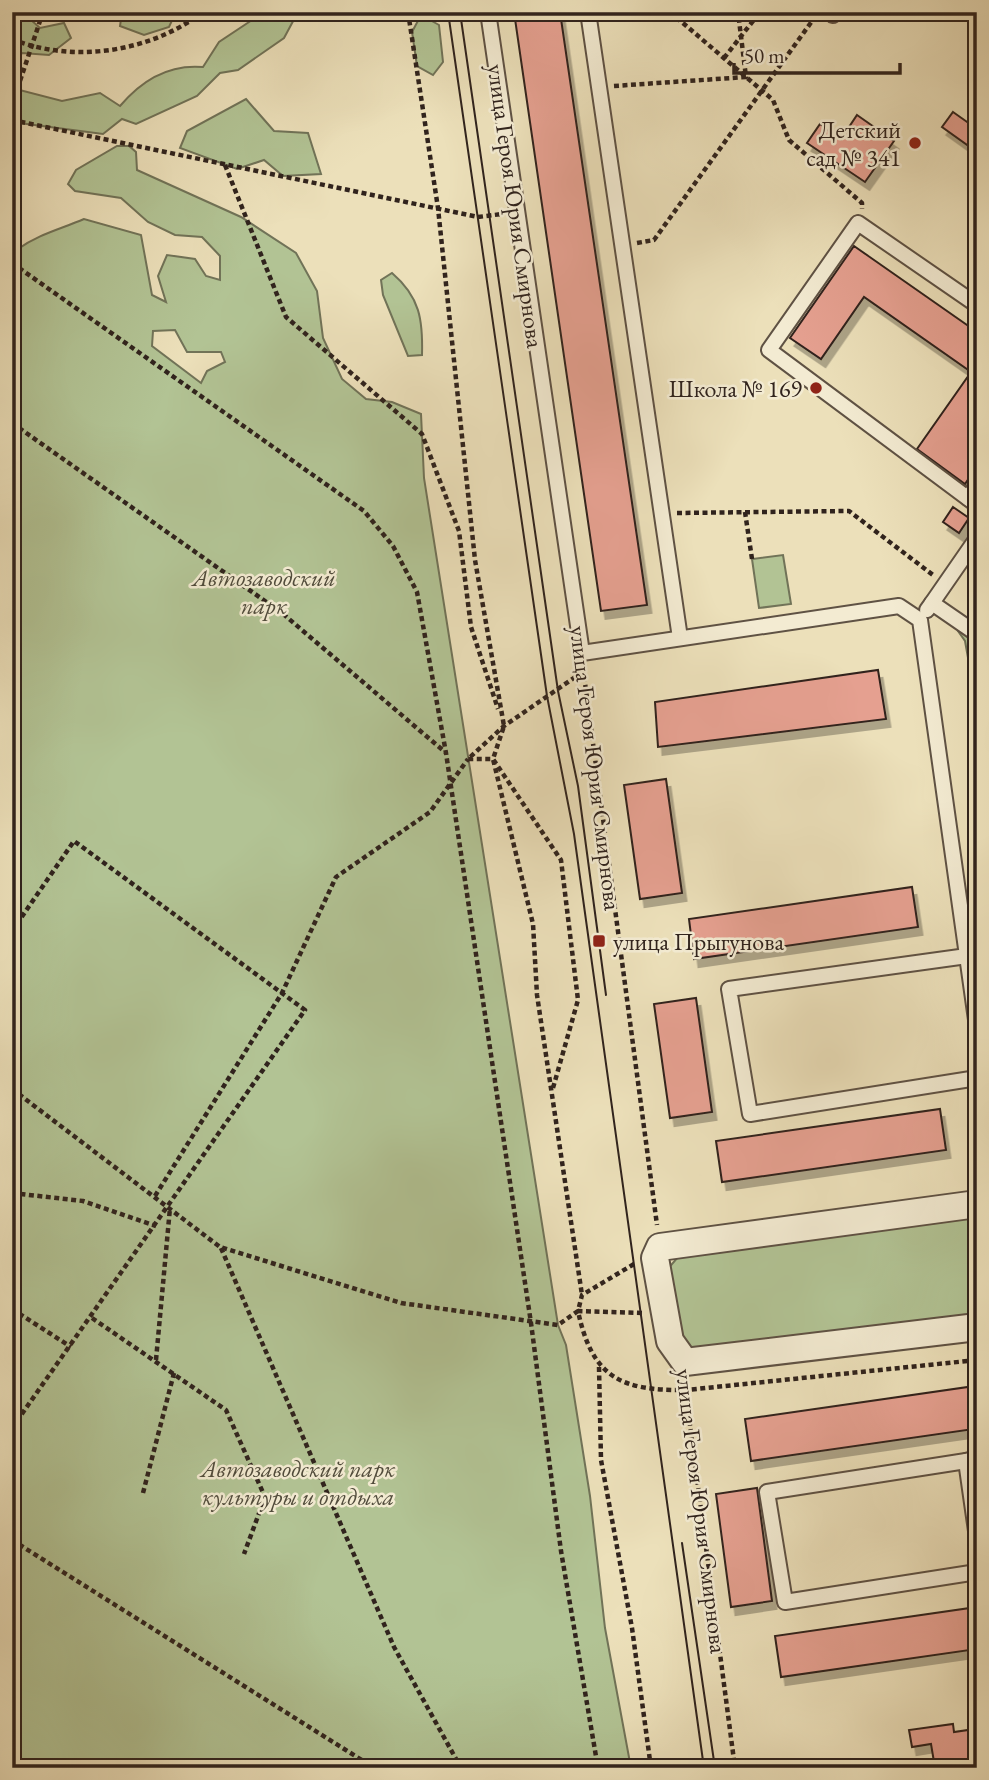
<svg xmlns="http://www.w3.org/2000/svg" width="989" height="1780" font-family="'EB Garamond',serif">
  <style>
    .green { fill: #b2c394; stroke: #717358; stroke-width: 2; fill-rule: evenodd }
    .building { fill: #e5a090; stroke: #30231d; stroke-width: 2; filter: url(#shadow) }
    .lines { fill: none; stroke-linecap: round; stroke-linejoin: round }
    .lane-casing { stroke: #5f5244; stroke-width: 18 }
    .street-casing { stroke: #5f5244; stroke-width: 30 }
    .path { stroke: #30231d; stroke-width: 4.5; stroke-dasharray: 5 3.5; stroke-linecap: butt }
    .lane { stroke: #f3ebd2; stroke-width: 14 }
    .street { stroke: #f3ebd2; stroke-width: 26 }
    .tram { stroke: #30231d; stroke-width: 2 }
    .poi-dot { fill: #8f2418; stroke: #f3ebd2; stroke-width: 2.5 }
    .labels { text-anchor: middle; dominant-baseline: central; stroke-width: 5; stroke-linejoin: round; paint-order: stroke }
    .poi-label { font-size: 24px; fill: #30231d; stroke: #f3ebd2; text-anchor: end }
    .street-label { font-size: 24px; fill: #30231d; stroke: #f3ebd2 }
    .park-label { font-size: 24px; font-style: italic; fill: #504b3b; stroke: #f3ebd2 }
  </style>
  <defs>
    <filter id="shadow"><feDropShadow dx="4.5" dy="8" stdDeviation="0" flood-color="#0004"/></filter>
  </defs>
  <rect width="100%" height="100%" fill="#ece0ba"/>
  <filter id="stains"><feTurbulence type="fractalNoise" baseFrequency=".00286" numOctaves="4"/><feColorMatrix values="0 0 0 0 .2 0 0 0 0 .09 0 0 0 0 .02 0 0 0 .5 -.17"/></filter>
  <radialGradient id="worn" r=".72"><stop offset=".6" stop-color="#630" stop-opacity="0"/><stop offset="1" stop-color="#630" stop-opacity=".3"/></radialGradient>
  <g class="green">
    <polygon points="12,12 22,12 40,28 64,23 71,38 49,55 22,53 12,65"/>
    <polygon points="122,12 176,12 169,27 144,35 120,26"/>
    <path d="M 264,12 L 298,12 L 284,38 L 238,70 L 220,73 L 197,96 L 136,124 L 122,119 L 103,134 L 12,122 L 12,88 L 62,101 L 100,93 L 120,106 C 141,81 169,64 203,67 L 219,42 Z"/>
    <polygon points="421,15 439,25 443,62 433,75 417,66 412,32"/>
    <polygon points="246,99 274,131 308,133 321,174 283,176 264,160 237,169 180,148 187,131"/>
    <path d="M 117,146 L 129,146 L 136,152 L 137,170 L 241,217 L 296,253 L 317,291 L 323,338 L 342,379 L 366,399 L 392,402 L 421,414 L 424,478 L 558,1325 L 566,1345 L 590,1496 L 605,1628 L 631,1768 L 12,1768 L 12,245 L 18,249 C 39,234 61,229 84,219 L 141,235 L 152,295 L 166,302 L 158,276 L 167,255 L 195,259 L 206,276 L 220,280 L 220,256 L 202,237 L 175,235 L 148,222 L 121,198 L 75,191 L 68,184 L 76,170 ZM 175,330 L 187,352 L 221,352 L 225,362 L 207,371 L 201,383 L 152,346 L 153,331 Z"/>
    <path d="M 392,273 C 420,297 423,320 422,355 L 408,356 L 383,295 L 381,280 Z"/>
    <polygon points="783,555 791,604 759,608 752,559"/>
    <polygon points="977,604 977,708 965,641 958,631"/>
    <polygon points="977,1209 977,1314 698,1354 677,1339 666,1271 684,1250"/>
  </g>
  <g class="building">
    <polygon points="514,12 560,12 647,605 601,611"/>
    <polygon points="953,112 977,129 977,152 942,127"/>
    <polygon points="857,115 894,141 865,182 807,143 820,124 841,139"/>
    <polygon points="854,246 977,332 977,466 965,484 917,449 971,372 864,297 821,359 790,338"/>
    <polygon points="953,507 969,518 959,533 943,522"/>
    <polygon points="878,670 886,719 658,747 655,702"/>
    <polygon points="666,779 682,893 640,899 624,785"/>
    <polygon points="912,887 918,927 694,959 689,919"/>
    <polygon points="696,998 712,1112 670,1118 654,1004"/>
    <polygon points="940,1109 946,1150 722,1182 716,1141"/>
    <polygon points="968,1387 974,1429 751,1461 745,1419"/>
    <polygon points="757,1488 772,1601 731,1607 716,1494"/>
    <polygon points="977,1607 977,1649 781,1677 775,1636"/>
    <polygon points="953,1724 954,1732 975,1729 977,1768 935,1768 931,1744 912,1747 909,1730"/>
  </g>
  <g class="lines">
    <g class="lane-casing">
      <g id="lane">
        <polyline points="488,12 582,653 899,606 920,620 977,1027"/>
        <polyline points="588,12 680,638"/>
        <polyline points="831,12 833,15"/>
        <polyline points="977,305 858,223 769,350 977,505"/>
        <polyline points="968,498 977,485"/>
        <polyline points="932,603 977,538"/>
        <polyline points="927,610 932,603 977,634"/>
        <polyline points="967,956 729,989 750,1114 977,1078"/>
        <polyline points="977,1458 966,1461 977,1538"/>
        <polyline points="966,1461 767,1492 785,1602 977,1572"/>
      </g>
    </g>
    <g class="street-casing">
      <polyline id="street" points="977,1204 660,1247 655,1258 670,1341 685,1362 977,1327"/>
    </g>
    <g class="path">
      <polyline points="180,12 188,25"/>
      <polyline points="408,12 438,208 475,560 504,726 493,759 533,924 537,995 582,1295"/>
      <polyline points="670,12 773,100 789,140 862,203 862,209"/>
      <path d="M 12,39 C 73,64 151,52 203,12"/>
      <polyline points="724,58 760,12"/>
      <polyline points="614,86 746,77 738,12"/>
      <polyline points="12,105 43,12"/>
      <polyline points="12,120 478,217 502,214"/>
      <polyline points="225,165 286,317 422,434 459,531 471,627 498,709"/>
      <polyline points="637,243 654,240 815,17"/>
      <polyline points="12,263 364,511 393,546 417,592 446,753 531,1323 561,1551 598,1768"/>
      <polyline points="12,423 282,613 445,752"/>
      <polyline points="745,512 752,559"/>
      <polyline points="677,513 849,511 933,575"/>
      <polyline points="583,668 657,1225"/>
      <polyline points="12,931 74,841 305,1010 12,1428"/>
      <polyline points="553,1088 578,1000 561,860 493,759 468,759 504,726 584,671"/>
      <path d="M 12,1089 L 220,1247 L 401,1303 L 558,1325 L 578,1311 C 592,1377 620,1391 686,1390 L 977,1360"/>
      <polyline points="12,1193 83,1201 156,1226"/>
      <polyline points="155,1196 282,993 336,877 430,812 468,759"/>
      <polyline points="221,1248 394,1647 461,1768"/>
      <polyline points="634,1264 582,1295 578,1311 643,1313"/>
      <polyline points="12,1309 71,1347"/>
      <polyline points="92,1318 226,1410 265,1497 244,1554"/>
      <polyline points="156,1360 170,1208"/>
      <polyline points="599,1367 601,1460 632,1628 651,1768"/>
      <polyline points="685,1387 735,1768"/>
      <polyline points="143,1493 174,1373"/>
      <polyline points="12,1540 368,1764 392,1768"/>
    </g>
    <use href="#lane" class="lane"/>
    <use href="#street" class="street"/>
    <g class="tram">
      <polyline points="448,12 547,696 574,834 704,1768"/>
      <polyline points="460,12 558,691 578,786 606,995"/>
      <polyline points="682,1543 715,1768"/>
    </g>
  </g>
  <g class="poi-dot">
    <circle cx="915" cy="143" r="7"/>
    <circle cx="816" cy="388" r="7"/>
    <rect x="592" y="934" width="14" height="14" rx="3.5"/>
  </g>
  <g class="labels">
    <g class="poi-label">
      <text x="901" y="129">Детский<tspan x="901" dy="28">сад № 341</tspan></text>
      <text x="802" y="388">Школа № 169</text>
      <text x="613" y="941" text-anchor="start">улица Прыгунова</text>
    </g>
    <g class="street-label">
      <text transform="translate(516 206) rotate(82)">улица Героя Юрия Смирнова</text>
      <text transform="translate(596 768) rotate(83)">улица Героя Юрия Смирнова</text>
      <text transform="translate(702 1511) rotate(83)">улица Героя Юрия Смирнова</text>
    </g>
    <g class="park-label">
      <text x="264" y="577">Автозаводский<tspan x="264" dy="28">парк</tspan></text>
      <text x="298" y="1468">Автозаводский парк<tspan x="298" dy="28">культуры и отдыха</tspan></text>
    </g>
  </g>
  <rect width="989" height="1780" fill="none" stroke="#ece0ba" stroke-width="42"/>
  <rect x="14" y="14" width="961" height="1752" fill="none" stroke="#30231d" stroke-width="3.5"/>
  <rect x="21" y="21" width="947" height="1738" fill="none" stroke="#30231d" stroke-width="2"/>
  <path d="M734 63v10h166v-10" fill="none" stroke="#30231d" stroke-width="3.5"/>
  <text x="744" y="63" font-size="21" fill="#30231d" stroke="#f3ebd2" stroke-width="5" paint-order="stroke">50 m</text>
  <rect width="100%" height="100%" filter="url(#stains)"/>
  <rect width="100%" height="100%" fill="url(#worn)"/>
</svg>
